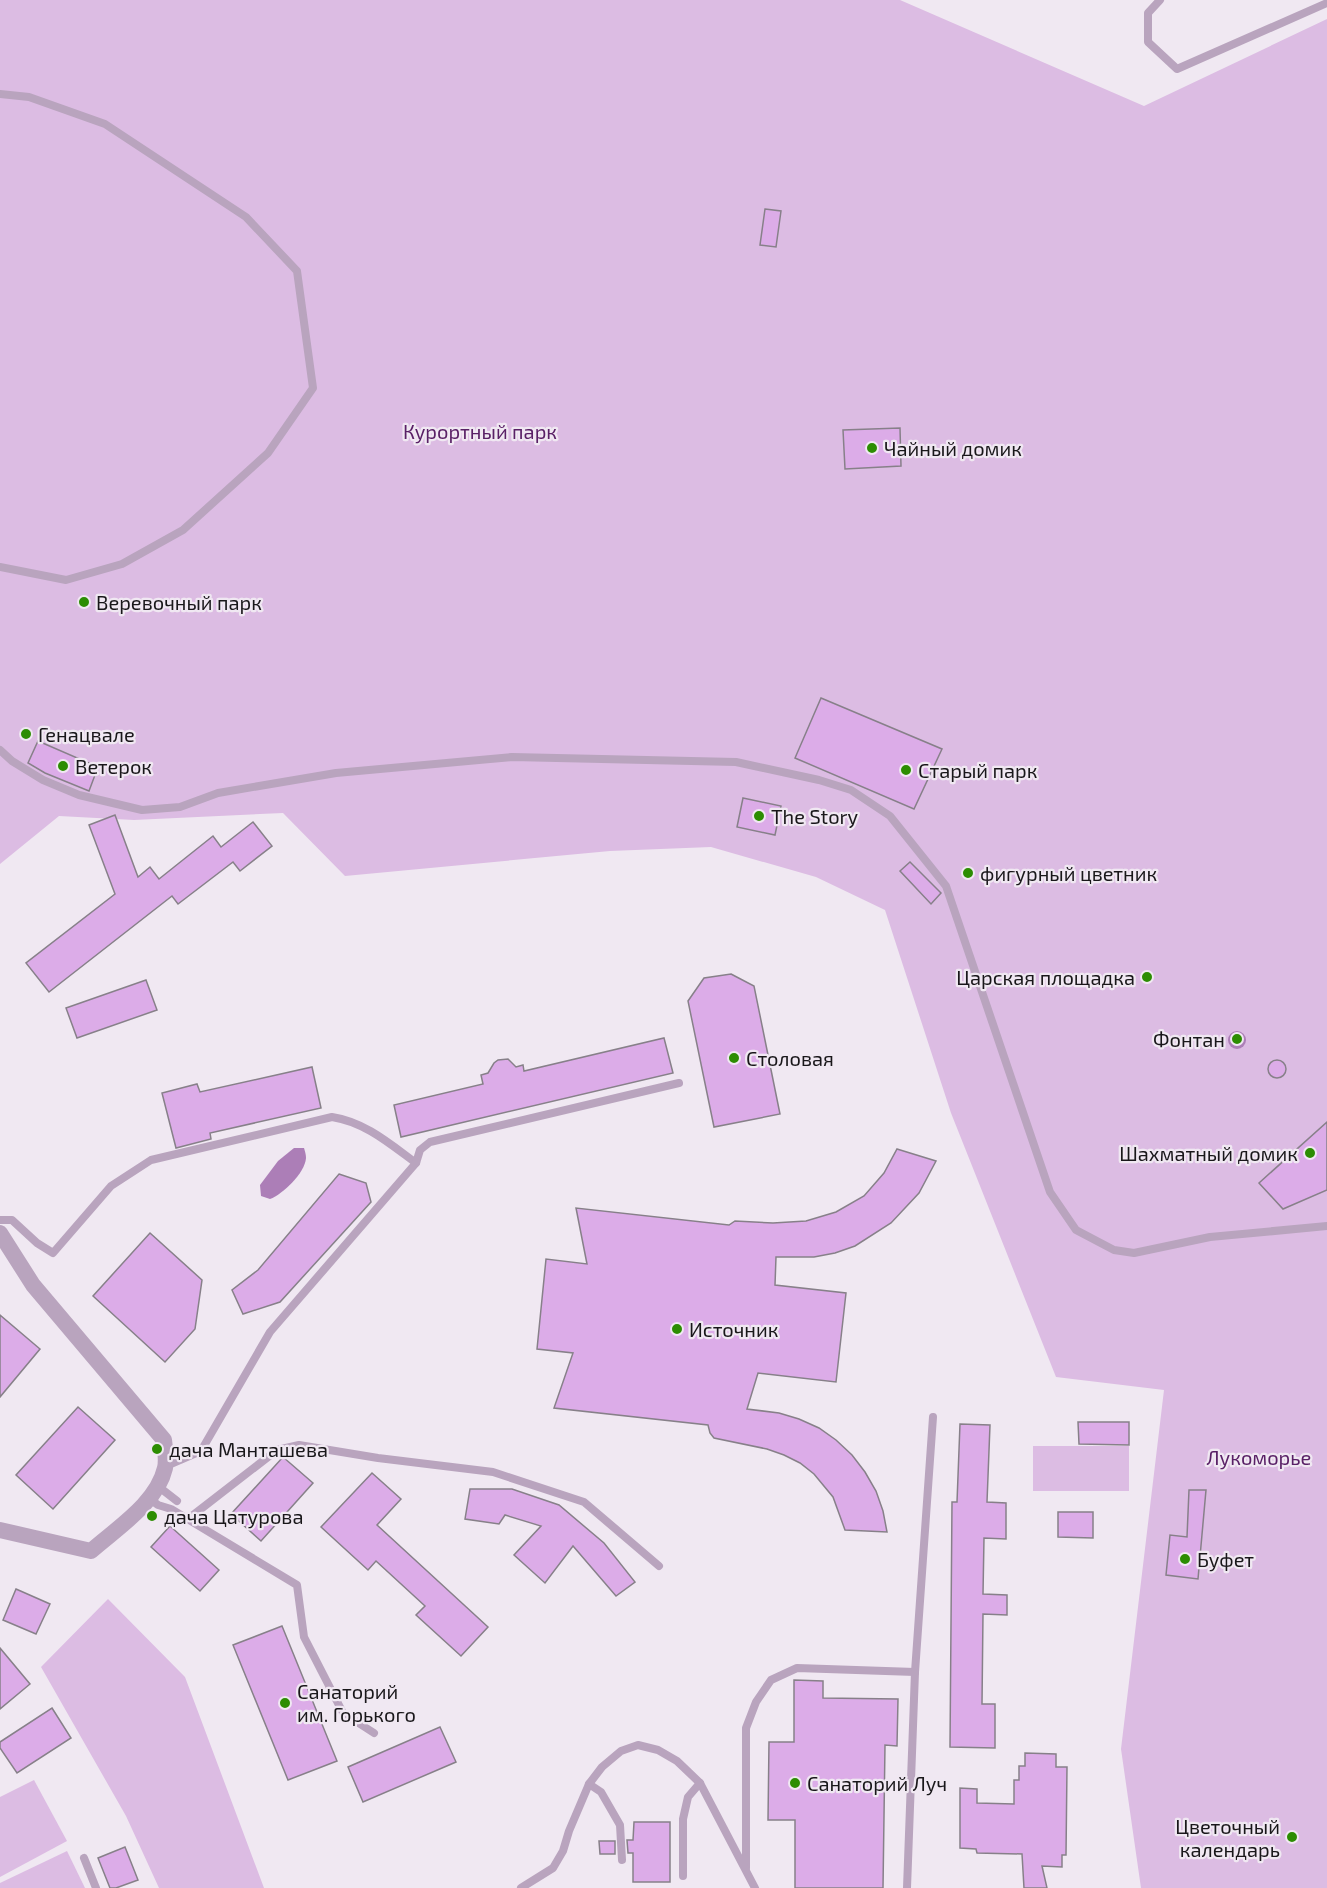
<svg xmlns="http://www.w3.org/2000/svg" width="1327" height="1888" font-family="'Exo 2',sans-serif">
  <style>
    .green { fill: #dcbce3 }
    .water { fill: #ac7eb7 }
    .building { fill: #dcace8; stroke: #878089; stroke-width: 1.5 }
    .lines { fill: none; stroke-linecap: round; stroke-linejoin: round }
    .service { stroke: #b9a4be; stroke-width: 8 }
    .minor { stroke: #b9a4be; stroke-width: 16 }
    .poi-dot { fill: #2c8d02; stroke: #f0e8f2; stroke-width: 2 }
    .labels { text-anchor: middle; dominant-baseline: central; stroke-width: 4.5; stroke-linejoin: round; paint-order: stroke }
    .park-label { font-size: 20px; fill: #592066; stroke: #f0e8f2 }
    .poi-label { font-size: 20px; fill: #19171a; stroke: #f0e8f2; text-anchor: start }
  </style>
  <rect width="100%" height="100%" fill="#f0e8f2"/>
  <g class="green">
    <polygon points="0,0 900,0 1144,106 1327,19 1327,1888 1141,1888 1121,1749 1164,1390 1056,1377 951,1113 885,910 816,877 711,847 610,851 345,876 283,813 134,820 59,816 0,864"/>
    <rect x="1033" y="1446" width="96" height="45"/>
    <polygon points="108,1599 185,1677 264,1888 159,1888 126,1816 41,1667"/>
    <polygon points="34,1780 67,1841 0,1877 0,1797"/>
    <polygon points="67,1851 85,1888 0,1888 0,1883"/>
  </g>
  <g class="water">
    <circle cx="1237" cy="1040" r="9"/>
    <path d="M 294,1148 L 304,1148 C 305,1151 306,1155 306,1158 C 305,1173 283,1194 270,1199 L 261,1196 L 260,1185 L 278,1161 Z"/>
  </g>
  <g class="building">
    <polygon points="765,209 781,211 776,247 760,245"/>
    <polygon points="900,428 901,466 845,469 843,430"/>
    <polygon points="821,698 942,749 914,809 795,758"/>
    <polygon points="38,741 98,767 89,791 45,773 28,763"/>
    <polygon points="743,798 781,806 775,835 737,827"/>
    <polygon points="115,815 138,877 150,867 159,879 213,836 221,847 253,822 272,846 240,871 233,862 178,904 172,896 49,992 26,963 115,894 89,825"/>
    <polygon points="910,862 941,893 931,904 900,871"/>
    <polygon points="731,974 754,986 780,1114 714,1127 688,1001 704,978"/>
    <polygon points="146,980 157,1010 77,1038 66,1008"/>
    <polygon points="664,1038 673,1073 401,1137 394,1105 483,1084 481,1075 488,1073 494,1063 498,1060 508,1059 516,1067 523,1065 524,1071"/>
    <circle cx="1277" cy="1069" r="9"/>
    <polygon points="312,1067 321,1108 210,1133 211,1139 176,1148 162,1093 197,1084 200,1092"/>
    <polygon points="1327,1122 1327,1190 1283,1209 1259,1183"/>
    <polygon points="897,1149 936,1161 919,1193 891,1223 855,1246 835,1253 814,1257 776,1257 775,1285 846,1293 836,1382 758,1373 747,1409 779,1413 799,1419 819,1428 836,1440 852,1455 865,1472 876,1491 883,1511 887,1532 845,1530 833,1497 814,1474 800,1463 784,1455 767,1449 714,1438 710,1433 708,1425 554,1408 573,1353 537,1349 546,1259 587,1264 576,1208 729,1225 735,1221 773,1223 806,1221 836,1212 864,1196 884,1173"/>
    <polygon points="339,1174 366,1183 371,1202 280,1302 243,1314 232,1290 258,1270"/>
    <polygon points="150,1233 202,1280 195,1329 165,1362 93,1296"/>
    <polygon points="0,1315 40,1349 0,1397"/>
    <polygon points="78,1407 115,1440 53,1509 16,1475"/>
    <polygon points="1078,1422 1129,1422 1129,1445 1079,1444"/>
    <polygon points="960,1424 990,1425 987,1502 1006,1503 1006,1539 984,1538 983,1594 1007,1595 1007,1615 983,1614 982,1704 995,1704 995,1748 950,1747 952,1502 957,1502"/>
    <polygon points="283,1457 313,1483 261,1541 231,1514"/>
    <polygon points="372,1473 401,1499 377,1525 488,1627 461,1656 416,1615 425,1606 376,1561 368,1570 321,1527"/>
    <polygon points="470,1489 512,1489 559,1505 604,1543 635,1582 616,1596 573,1546 545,1583 514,1555 541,1526 505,1515 499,1524 465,1519"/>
    <polygon points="1189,1490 1206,1490 1198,1579 1166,1575 1170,1535 1187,1537"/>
    <polygon points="1058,1512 1093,1512 1093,1538 1058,1537"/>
    <polygon points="170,1526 219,1570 200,1591 151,1547"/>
    <polygon points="16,1589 50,1604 36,1634 3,1620"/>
    <polygon points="282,1626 337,1761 288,1780 233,1645"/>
    <polygon points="0,1648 30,1684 0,1709"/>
    <polygon points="794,1680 823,1681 823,1698 898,1699 897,1746 885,1745 883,1888 795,1888 795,1820 768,1820 769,1742 794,1742"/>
    <polygon points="52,1708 71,1738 17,1773 0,1748 0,1742"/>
    <polygon points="440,1727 456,1762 363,1802 348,1767"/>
    <polygon points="1025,1753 1056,1754 1056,1767 1067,1767 1066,1855 1062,1855 1062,1867 1042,1866 1047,1888 1024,1888 1022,1854 977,1853 976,1849 960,1848 960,1788 977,1789 977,1803 1014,1804 1014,1780 1019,1780 1019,1766 1025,1766"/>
    <polygon points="634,1822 670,1822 670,1882 633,1882 633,1853 628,1853 627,1840 633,1840"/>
    <polygon points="599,1841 615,1841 615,1854 600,1854"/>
    <polygon points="125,1847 138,1880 116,1888 110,1888 98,1858"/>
  </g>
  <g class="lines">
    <g class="service">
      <polyline points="1160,0 1148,13 1148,42 1177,69 1327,3"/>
      <polyline points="0,94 29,97 105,124 246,217 297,271 313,388 268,453 183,530 122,564 66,580 0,567"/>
      <polyline points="0,750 12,761 43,780 79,795 142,810 180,807 218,793 336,773 512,757 736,762 819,780 851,790 890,816 946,886 1050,1192 1076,1230 1114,1250 1134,1253 1210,1237 1327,1226"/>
      <path d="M 0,1220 L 12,1220 L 37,1243 L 53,1253 L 111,1186 L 151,1160 L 332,1117 C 365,1122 390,1144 416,1163"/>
      <polyline points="166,1466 201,1451 270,1332 416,1163 420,1150 430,1142 679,1083"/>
      <polyline points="159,1487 177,1501"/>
      <polyline points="150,1499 158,1505 171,1509 297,1585 304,1637 343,1713 374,1733"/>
      <polyline points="188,1519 277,1450 299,1445 378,1458 493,1472 584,1502 659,1566"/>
      <polyline points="589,1784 601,1792 620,1825 622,1860"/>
      <polyline points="84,1858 96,1888"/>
      <polyline points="746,1868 746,1728 756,1702 771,1680 797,1668 915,1672"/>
      <polyline points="683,1876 683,1819 688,1797 700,1783"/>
      <polyline points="521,1888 553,1868 563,1851 569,1831 589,1784 602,1767 621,1751 638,1745 658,1750 677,1761 700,1783 755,1888"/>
      <polyline points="907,1888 915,1672 933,1417"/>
    </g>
    <path class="minor" d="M 0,1233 L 33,1285 L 164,1440 C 165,1449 167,1460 165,1468 C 157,1503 117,1528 91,1551 L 0,1530"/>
  </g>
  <g class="poi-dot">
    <circle cx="872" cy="448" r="6"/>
    <circle cx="84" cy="602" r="6"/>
    <circle cx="26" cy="734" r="6"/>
    <circle cx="63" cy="766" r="6"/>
    <circle cx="906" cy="770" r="6"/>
    <circle cx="759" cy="816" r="6"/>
    <circle cx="968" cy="873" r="6"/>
    <circle cx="1147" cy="977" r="6"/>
    <circle cx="1237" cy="1039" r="6"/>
    <circle cx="734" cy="1058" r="6"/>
    <circle cx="1310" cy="1153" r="6"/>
    <circle cx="677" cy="1329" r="6"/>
    <circle cx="157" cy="1449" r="6"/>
    <circle cx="152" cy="1516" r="6"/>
    <circle cx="1185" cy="1559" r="6"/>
    <circle cx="285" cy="1703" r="6"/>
    <circle cx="795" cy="1783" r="6"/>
    <circle cx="1292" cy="1837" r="6"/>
  </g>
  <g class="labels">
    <g class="park-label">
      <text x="480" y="431">Курортный парк</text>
      <text x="1259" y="1457">Лукоморье</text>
    </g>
    <g class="poi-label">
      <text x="884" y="448">Чайный домик</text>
      <text x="96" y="602">Веревочный парк</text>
      <text x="38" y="734">Генацвале</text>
      <text x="75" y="766">Ветерок</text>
      <text x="918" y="770">Старый парк</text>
      <text x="771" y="816">The Story</text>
      <text x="980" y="873">фигурный цветник</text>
      <text x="1135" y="977" text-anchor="end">Царская площадка</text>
      <text x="1225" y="1039" text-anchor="end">Фонтан</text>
      <text x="746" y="1058">Столовая</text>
      <text x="1298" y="1153" text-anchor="end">Шахматный домик</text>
      <text x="689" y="1329">Источник</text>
      <text x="169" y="1449">дача Манташева</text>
      <text x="164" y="1516">дача Цатурова</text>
      <text x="1197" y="1559">Буфет</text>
      <text x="297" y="1691">Санаторий<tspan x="297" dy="23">им. Горького</tspan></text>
      <text x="807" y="1783">Cанаторий Луч</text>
      <text x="1280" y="1826" text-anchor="end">Цветочный<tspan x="1280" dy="23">календарь</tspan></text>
    </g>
  </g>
</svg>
